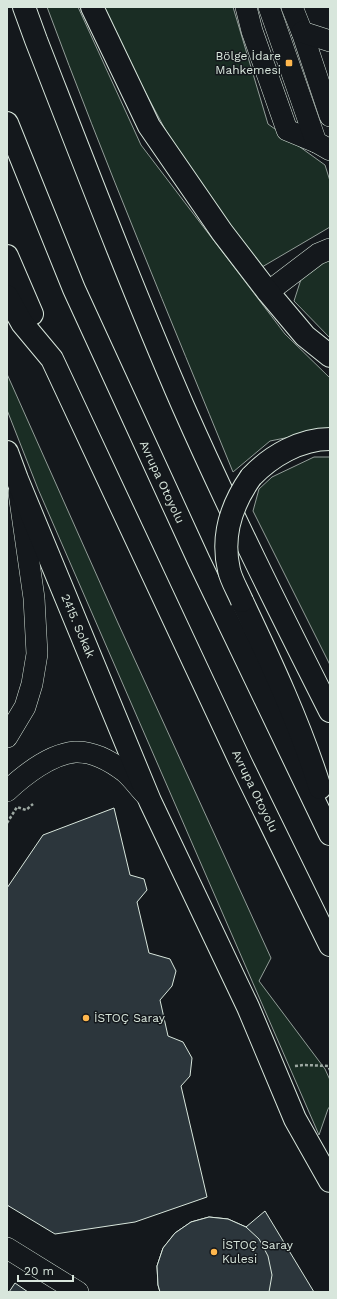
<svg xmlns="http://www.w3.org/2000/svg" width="337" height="1299" font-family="'Work Sans',sans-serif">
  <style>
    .green { fill: #1a2d24; stroke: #939e99 }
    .building { fill: #2c363c; stroke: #d8e6dc }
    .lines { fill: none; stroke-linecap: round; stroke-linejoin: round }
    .minor-casing { stroke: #d8e6dc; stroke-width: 22 }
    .major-casing { stroke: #d8e6dc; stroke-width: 24 }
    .highway-casing { stroke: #d8e6dc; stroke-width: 24 }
    .path { stroke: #9da8a2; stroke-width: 2.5; stroke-dasharray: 3 2; stroke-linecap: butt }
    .minor { stroke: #14181c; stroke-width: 21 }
    .major { stroke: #14181c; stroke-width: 22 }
    .highway { stroke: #14181c; stroke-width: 22 }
    .highway-bridge-casing { stroke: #d8e6dc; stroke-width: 24; stroke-linecap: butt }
    .highway-bridge { stroke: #14181c; stroke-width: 22 }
    .poi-dot { fill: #ffb74d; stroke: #14181c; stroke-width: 1.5 }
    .labels { text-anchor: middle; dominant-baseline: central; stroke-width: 3; stroke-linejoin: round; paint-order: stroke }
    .poi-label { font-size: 12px; fill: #d8e6dc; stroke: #14181c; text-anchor: start }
    .street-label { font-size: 12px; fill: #d8e6dc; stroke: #14181c }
  </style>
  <rect width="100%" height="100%" fill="#14181c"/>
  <g class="green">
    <path d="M 47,7 L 78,7 L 141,145 L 285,334 L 330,378 L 330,429 L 270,441 L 233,472 C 170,318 105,163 47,7 Z"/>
    <polygon points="103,7 233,7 268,124 325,165 330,181 330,227 262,267 191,178 108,22"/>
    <polygon points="330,255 330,338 294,301 303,273"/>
    <polygon points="7,374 118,623 271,958 259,981 325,1069 330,1080 330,1106 328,1109 319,1135 38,489 7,410"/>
    <polygon points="314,457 330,457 330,665 253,511 259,489 272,477"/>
  </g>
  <g class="building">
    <polygon points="114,808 130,875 144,879 147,890 137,902 149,953 170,959 176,971 172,986 160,1000 168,1036 183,1042 192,1058 190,1076 181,1086 207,1197 135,1222 55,1234 7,1205 7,888 43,835"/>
    <polygon points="265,1211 314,1292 160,1292 158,1285 157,1266 163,1248 175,1233 191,1222 209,1217 228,1219 246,1227"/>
    <polygon points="209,1217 228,1219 246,1227 259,1239 268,1256 272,1275 269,1292 160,1292 158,1285 157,1266 163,1248 175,1233 191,1222"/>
    <polygon points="15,1283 28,1292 9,1292"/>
  </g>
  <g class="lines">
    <g class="minor-casing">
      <g id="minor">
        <polyline points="246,7 252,31 287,130 316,142"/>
        <polyline points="269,7 316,142 330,150"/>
        <polyline points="292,7 302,32 330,116"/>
        <polyline points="302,32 330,41"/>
        <polyline points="268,292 318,254 330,249"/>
        <polyline points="7,737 25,707 32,684 37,654 34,598 19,493"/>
        <path d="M 7,791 C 24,775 51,754 75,752 C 93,751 112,762 125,772 C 133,779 139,788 146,795"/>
        <polyline points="7,1248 78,1292"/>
      </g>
    </g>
    <g class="major-casing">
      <g id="major">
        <polyline points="92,7 149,126 222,232 268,292 305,336 330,356"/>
        <polyline points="7,452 17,479 150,801 248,1007 295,1119 330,1181"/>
      </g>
    </g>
    <g class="highway-casing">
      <g id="highway">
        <path d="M 24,7 L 36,40 C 84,163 131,286 183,406 C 229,510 279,610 330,711"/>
        <polyline points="7,123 74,289 199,561 330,834"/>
        <polyline points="7,256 32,314"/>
        <polyline points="7,296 22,323 52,359 241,763 330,945"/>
        <path d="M 251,477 C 271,456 300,439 330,439"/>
        <path d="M 242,601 C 271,662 300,724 320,788"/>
      </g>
    </g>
    <g class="path">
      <polyline points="7,823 17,807 26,810 33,804"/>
      <polyline points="295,1066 304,1065 328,1066 330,1070"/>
    </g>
    <use href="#minor" class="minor"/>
    <use href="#major" class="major"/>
    <use href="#highway" class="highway"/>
    <g class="highway-bridge-casing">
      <path id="highway-bridge" d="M 242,601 C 238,591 231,580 229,570 C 221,536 232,504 251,477"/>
    </g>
    <use href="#highway-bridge" class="highway-bridge"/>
  </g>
  <g class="poi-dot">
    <rect x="285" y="59" width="8" height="8" rx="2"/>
    <circle cx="86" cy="1018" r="4"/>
    <circle cx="214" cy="1252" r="4"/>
  </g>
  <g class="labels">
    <g class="poi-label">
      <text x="281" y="56" text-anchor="end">Bölge İdare<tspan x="281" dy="14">Mahkemesi</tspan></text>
      <text x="94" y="1018">İSTOÇ Saray</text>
      <text x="222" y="1245">İSTOÇ Saray<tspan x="222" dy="14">Kulesi</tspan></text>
    </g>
    <g class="street-label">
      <text transform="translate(162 482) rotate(65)">Avrupa Otoyolu</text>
      <text transform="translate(78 626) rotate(67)">2415. Sokak</text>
      <text transform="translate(255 791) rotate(64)">Avrupa Otoyolu</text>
    </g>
  </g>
  <rect width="337" height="1299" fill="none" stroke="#d8e6dc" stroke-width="16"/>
  <path d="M18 1275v6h55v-6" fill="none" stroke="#d8e6dc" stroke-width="2"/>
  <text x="24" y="1275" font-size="12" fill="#d8e6dc" stroke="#14181c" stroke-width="3" paint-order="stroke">20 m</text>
</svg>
